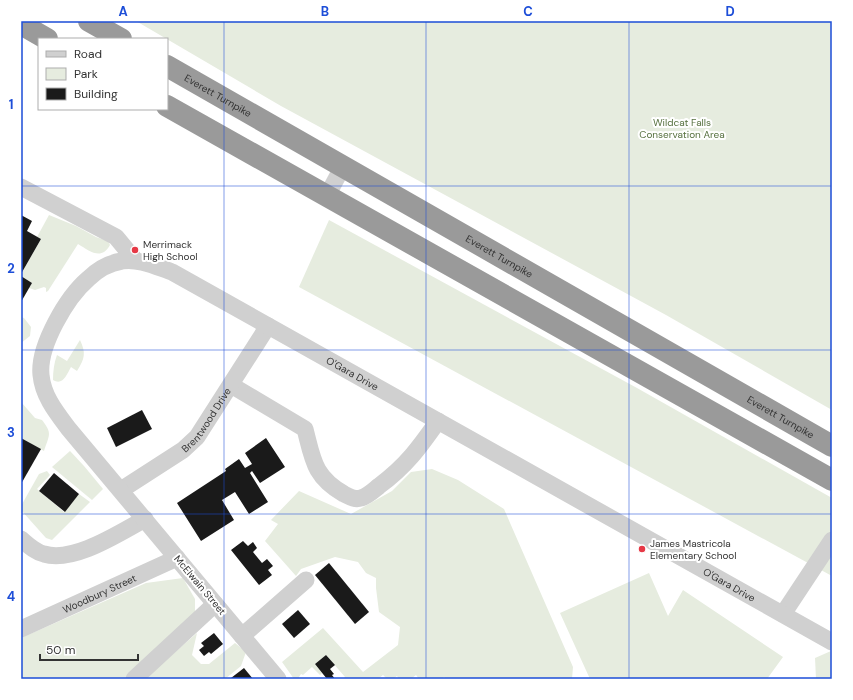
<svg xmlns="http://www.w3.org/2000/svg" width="853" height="700" font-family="'DM Sans',sans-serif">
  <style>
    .green { fill: #e6ecdf }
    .building { fill: #1a1a1a }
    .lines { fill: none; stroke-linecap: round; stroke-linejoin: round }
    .minor { stroke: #d0d0d0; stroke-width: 17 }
    .highway { stroke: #9a9a9a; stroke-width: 22 }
    .grid { fill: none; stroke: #1d4ed8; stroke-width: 1; stroke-opacity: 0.55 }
    .poi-dot { fill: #e63946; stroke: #fff; stroke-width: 1.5 }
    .labels { text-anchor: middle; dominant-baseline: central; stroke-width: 4; stroke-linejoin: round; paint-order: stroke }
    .street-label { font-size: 10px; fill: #333; stroke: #fff }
    .park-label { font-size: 10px; fill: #56703f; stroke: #fff }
    .poi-label { font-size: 10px; fill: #333; stroke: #fff; text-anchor: start }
    .neatline { fill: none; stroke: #1d4ed8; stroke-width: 1.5 }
    .grid-label { font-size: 13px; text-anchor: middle; font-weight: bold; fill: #1d4ed8 }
  </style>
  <rect width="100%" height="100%" fill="#fff"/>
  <g class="green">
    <polygon points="136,21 832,21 832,410 666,315 281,106"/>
    <path d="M 49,215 L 76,226 L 96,237 L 108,241 L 110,245 C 101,261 90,251 78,244 L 48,291 L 46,292 L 46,288 L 44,287 L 35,290 L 29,288 L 32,283 L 21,276 L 21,274 L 41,239 L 37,237 Z"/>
    <polygon points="329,220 637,388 832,498 832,576 299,287"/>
    <polygon points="21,317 24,318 31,327 30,336 21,343"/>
    <path d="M 80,340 C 86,353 85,358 77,371 L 71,367 C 67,374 63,386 53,380 C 53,371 54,363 57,355 L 67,361 Z"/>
    <path d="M 21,402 L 35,418 L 42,420 C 53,434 49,435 44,451 L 21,438 Z"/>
    <polygon points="70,451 84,466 103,489 92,500 52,467"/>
    <polygon points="432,469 458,480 504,509 573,667 572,679 446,679 444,677 442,679 419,679 416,675 411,679 399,679 397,676 393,679 387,679 383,675 378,679 343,679 345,677 326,655 315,664 322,673 320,675 312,667 303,675 301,674 299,677 299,679 294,679 282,662 323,628 363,672 398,645 400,627 379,612 376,588 376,578 366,573 358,562 335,557 301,569 296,576 265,541 278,524 271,520 299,491 351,514 392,491 411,472"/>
    <polygon points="47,471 50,475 37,489 64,512 79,494 90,502 52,540 46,538 21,510 21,506 39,474"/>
    <polygon points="649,573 668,616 683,590 783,657 767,679 590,679 560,613"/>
    <polygon points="183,578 195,599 195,623 134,679 21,679 21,638 146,583"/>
    <polygon points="197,633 192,655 201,664 209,664 235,643 246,652 241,666 225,679 144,679"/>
    <polygon points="831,651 832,652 832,679 816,679 815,658"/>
  </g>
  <g class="building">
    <polygon points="21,215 32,221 27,231 41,239 21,274"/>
    <polygon points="21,276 32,283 21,302"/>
    <polygon points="142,410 152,429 116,447 107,428"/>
    <polygon points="21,438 41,449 21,484"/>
    <polygon points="266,438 285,467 260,483 252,471 250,473 268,502 249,514 235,492 222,500 234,520 201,541 177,503 226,471 225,469 239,459 245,468 252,464 245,453"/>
    <polygon points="54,473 79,494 65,512 39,491"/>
    <polygon points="243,541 248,546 253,542 257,548 253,552 262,563 267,559 273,566 268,570 272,575 259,585 231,550"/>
    <polygon points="329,563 369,612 355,624 315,575"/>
    <polygon points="298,610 310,624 294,638 282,624"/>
    <polygon points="214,633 223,644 211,654 209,652 204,656 199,650 204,646 201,643"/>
    <polygon points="326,655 335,665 330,669 334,674 332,675 335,679 327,679 315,664"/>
    <polygon points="244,668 253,679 231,679 231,678"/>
  </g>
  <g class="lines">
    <g class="minor">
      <polyline points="21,187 116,237 135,260"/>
      <polyline points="327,196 343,166"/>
      <path d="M 231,385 L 305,429 C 313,460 314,477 344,494 C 350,497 355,500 361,498 C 368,496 374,490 379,486 C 406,466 419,448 438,421"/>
      <path id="s1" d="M 121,490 L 183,450 L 197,437 L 268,326"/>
      <path d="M 21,539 C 28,545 35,552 44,554 C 74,563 119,533 145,519"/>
      <polyline points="783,614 832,540"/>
      <path id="s2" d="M 21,629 L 177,558"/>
      <polyline points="242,636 306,580"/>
      <polyline points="134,679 215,604"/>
      <path id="s3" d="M 278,679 L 68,428 C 56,412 43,396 41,375 C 38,346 67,297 88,279 C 97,270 109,263 122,261 C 138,258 157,267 172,272 L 832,642"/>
    </g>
    <g class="highway">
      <polyline points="89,21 121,39"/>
      <polyline points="21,24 47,39"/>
      <path id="s4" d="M 167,66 L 832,446"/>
      <polyline points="167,106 832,480"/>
    </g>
  </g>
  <path class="grid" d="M 224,21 L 224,679M 426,21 L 426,679M 629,21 L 629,679M 21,186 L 832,186M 21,350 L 832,350M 21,514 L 832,514"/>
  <g class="poi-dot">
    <circle cx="135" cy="250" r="4"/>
    <circle cx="642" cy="549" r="4"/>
  </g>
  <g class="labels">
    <g class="street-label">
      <text stroke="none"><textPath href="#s4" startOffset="59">Everett Turnpike</textPath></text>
      <text stroke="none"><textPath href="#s4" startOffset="383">Everett Turnpike</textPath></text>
      <text stroke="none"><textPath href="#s3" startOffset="795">O'Gara Drive</textPath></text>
      <text stroke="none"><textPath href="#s4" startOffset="707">Everett Turnpike</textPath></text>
      <text stroke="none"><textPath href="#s1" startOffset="112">Brentwood Drive</textPath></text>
      <text stroke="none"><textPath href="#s3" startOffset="1227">O'Gara Drive</textPath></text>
      <text transform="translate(200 585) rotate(50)">McElwain Street</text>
      <text stroke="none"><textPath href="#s2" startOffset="86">Woodbury Street</textPath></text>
    </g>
    <g class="park-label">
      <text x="682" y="122">Wildcat Falls<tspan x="682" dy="12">Conservation Area</tspan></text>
    </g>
    <g class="poi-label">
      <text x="143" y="244">Merrimack<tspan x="143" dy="12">High School</tspan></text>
      <text x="650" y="543">James Mastricola<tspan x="650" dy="12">Elementary School</tspan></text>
    </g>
  </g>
  <rect width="853" height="700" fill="none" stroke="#ffffff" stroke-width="44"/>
  <rect x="38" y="38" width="130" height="72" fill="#ffffff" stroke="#adadad"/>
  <rect x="46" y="51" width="20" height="6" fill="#d0d0d0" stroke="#adadad"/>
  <text x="74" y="58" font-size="12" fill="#333333">Road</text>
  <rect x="46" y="68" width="20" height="12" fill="#e6ecdf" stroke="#adadad"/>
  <text x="74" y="78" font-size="12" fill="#333333">Park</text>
  <rect x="46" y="88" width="20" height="12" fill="#1a1a1a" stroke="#adadad"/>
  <text x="74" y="98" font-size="12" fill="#333333">Building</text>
  <path d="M40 654v6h98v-6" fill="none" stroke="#333333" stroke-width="2"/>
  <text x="46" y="654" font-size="12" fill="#333333" stroke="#ffffff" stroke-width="3" paint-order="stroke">50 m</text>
  <rect x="22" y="22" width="809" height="656" class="neatline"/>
  <g class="grid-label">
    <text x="123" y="16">A</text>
    <text x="325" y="16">B</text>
    <text x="528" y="16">C</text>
    <text x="730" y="16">D</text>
    <text x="11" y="109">1</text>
    <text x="11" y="273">2</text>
    <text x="11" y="437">3</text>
    <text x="11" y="601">4</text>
  </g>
</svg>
